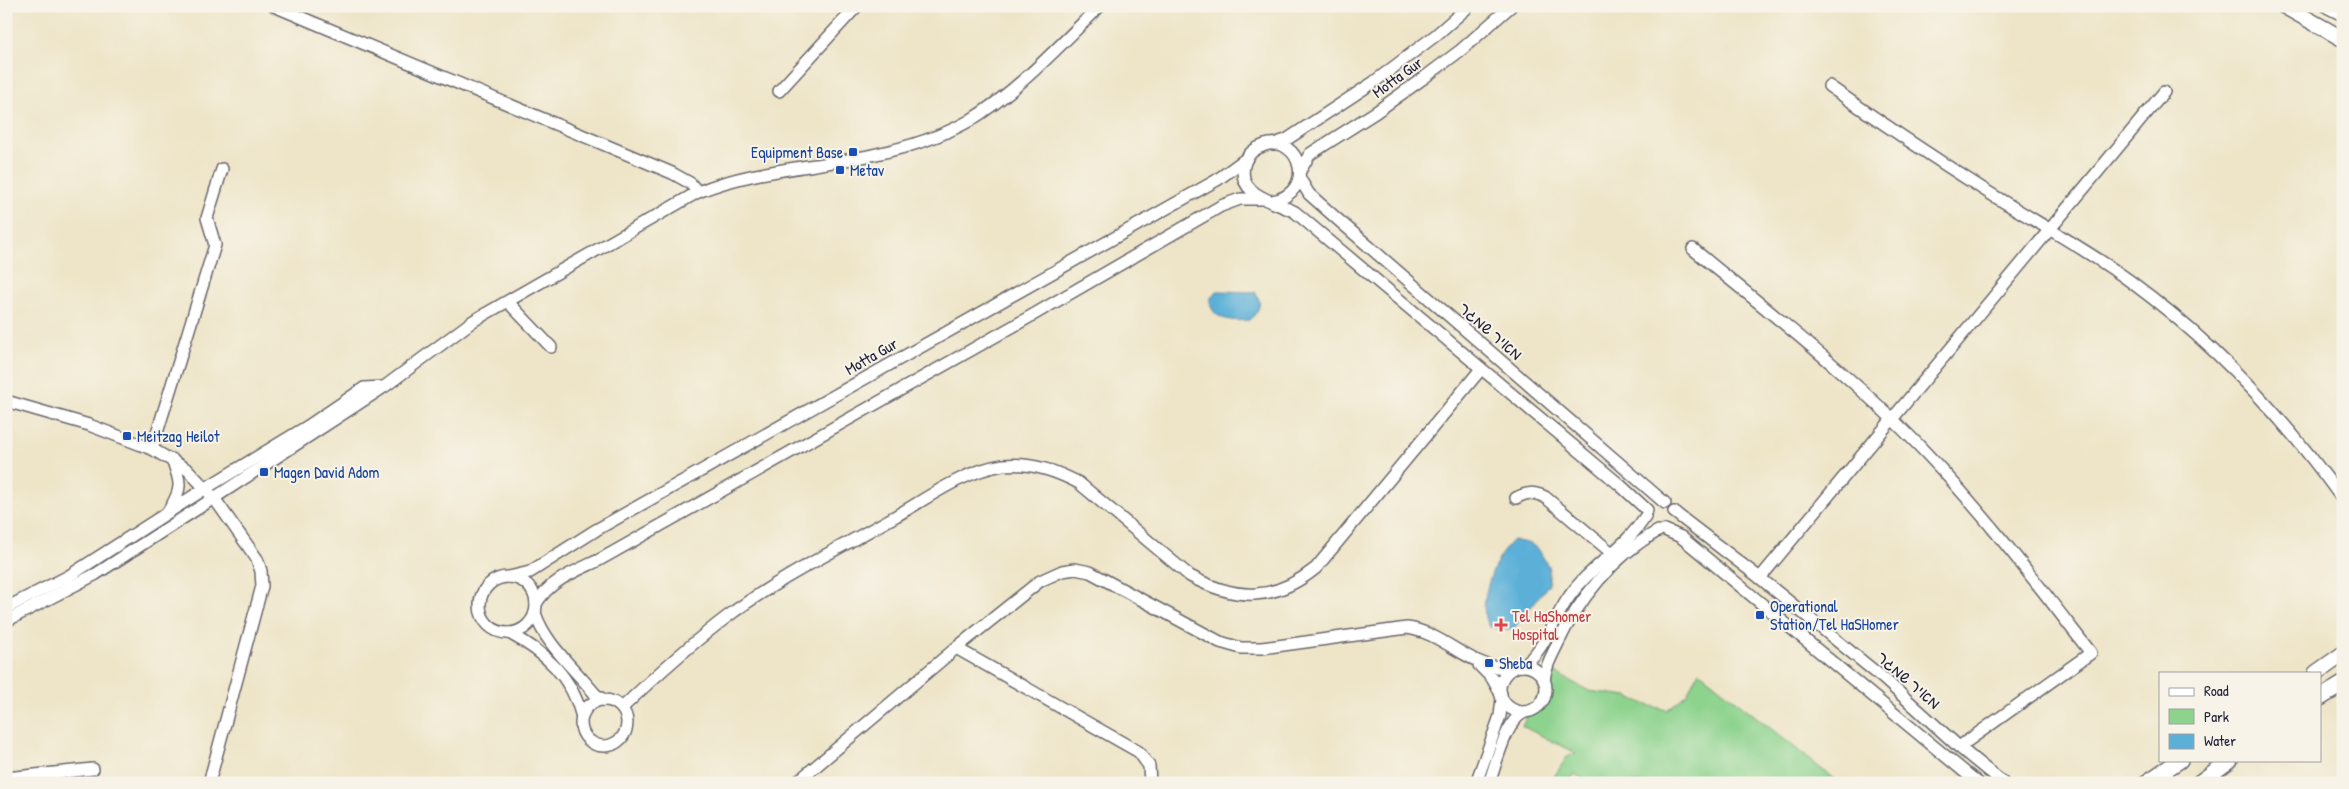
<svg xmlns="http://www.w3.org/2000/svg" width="2349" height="789" font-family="'Patrick Hand','Playpen Sans Hebrew',sans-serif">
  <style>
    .green { fill: #8dd38e; stroke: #587a64 }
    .water { fill: #5cb0d8; stroke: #3f698a }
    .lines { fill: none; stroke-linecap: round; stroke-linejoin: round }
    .minor-casing { stroke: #69666c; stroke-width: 14 }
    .major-casing { stroke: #69666c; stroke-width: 18 }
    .minor { stroke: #fff; stroke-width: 11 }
    .major { stroke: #fff; stroke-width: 15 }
    .transit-dot { fill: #1a4fb4; stroke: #f7f3e8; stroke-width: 2 }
    .health-dot { fill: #e0444e; stroke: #f7f3e8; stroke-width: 2 }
    .labels { text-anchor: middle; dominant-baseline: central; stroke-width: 4; stroke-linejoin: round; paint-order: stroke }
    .street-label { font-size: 16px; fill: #22223b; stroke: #f7f3e8 }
    .transit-label { font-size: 16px; fill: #164399; stroke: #f7f3e8; text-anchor: start }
    .health-label { font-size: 16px; fill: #be3a42; stroke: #f7f3e8; text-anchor: start }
  </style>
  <rect width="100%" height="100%" fill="#f7f3e8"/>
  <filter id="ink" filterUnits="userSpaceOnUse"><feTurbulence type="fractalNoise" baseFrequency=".02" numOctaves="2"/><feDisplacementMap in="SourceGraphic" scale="10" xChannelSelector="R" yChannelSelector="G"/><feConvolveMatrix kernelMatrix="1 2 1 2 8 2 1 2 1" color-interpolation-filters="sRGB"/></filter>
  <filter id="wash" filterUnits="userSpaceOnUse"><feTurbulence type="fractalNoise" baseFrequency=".0096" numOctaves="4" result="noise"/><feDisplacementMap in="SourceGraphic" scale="20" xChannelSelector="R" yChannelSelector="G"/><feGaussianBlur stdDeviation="1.12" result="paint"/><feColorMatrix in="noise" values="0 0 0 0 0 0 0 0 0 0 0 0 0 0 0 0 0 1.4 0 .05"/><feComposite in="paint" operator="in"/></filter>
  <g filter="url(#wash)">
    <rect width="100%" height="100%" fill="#eee5c8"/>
    <polygon class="green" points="1552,671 1589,691 1627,696 1647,705 1667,710 1687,694 1699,671 1839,783 1592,783 1574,774 1570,783 1550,783 1567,757 1576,753 1522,726"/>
    <g class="water">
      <path d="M 1217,291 L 1255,292 C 1263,303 1259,312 1249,320 C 1232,322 1210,320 1210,299 Z"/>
      <path d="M 1513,540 L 1531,544 L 1539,550 L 1549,568 L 1549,584 L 1515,627 L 1505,630 L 1489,627 C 1475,607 1495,555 1513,540 Z"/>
    </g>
  </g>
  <g filter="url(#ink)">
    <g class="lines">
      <g class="minor-casing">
        <g id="minor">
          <polyline points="274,6 672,173 690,183 698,192"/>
          <path d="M 1829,86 C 1880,122 1931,156 1983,189 C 2032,220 2083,247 2130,281 C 2213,342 2284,417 2343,500"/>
          <polyline points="779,91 857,6"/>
          <polyline points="1274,144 1286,140 1374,82 1436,35 1469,6"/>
          <polyline points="1300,171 1310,154 1376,112 1425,77 1461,50 1511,6"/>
          <polyline points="1300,179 1309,194 1336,218 1665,503"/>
          <path d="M 1272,201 C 1317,193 1301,135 1265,145 C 1256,148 1248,153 1245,162 C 1234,195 1274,201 1295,212 L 1620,485 L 1647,510"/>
          <path d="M 1693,249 C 1773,315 1856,379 1927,454 C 1987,517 2038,585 2091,653 L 1959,747"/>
          <polyline points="508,302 551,347"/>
          <polyline points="6,401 89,425 152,449 188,470 214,498 257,559 261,571 262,586 209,783"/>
          <polyline points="152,449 215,245 207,218 222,169"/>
          <path d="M 1516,498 C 1527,492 1533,492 1545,497 L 1613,554"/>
          <path d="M 169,510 C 183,488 181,483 172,459"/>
          <polyline points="1674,512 1760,578 1884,679 1959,747 2003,783"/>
          <polyline points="1665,530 1681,537 1978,783"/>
          <polyline points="509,577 530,572 596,530 1217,180 1247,158"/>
          <circle cx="508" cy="605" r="28"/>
          <polyline points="1760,578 2164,92"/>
          <path d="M 536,604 C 549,580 577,571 601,559 L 1019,323 L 1221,206 L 1240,199 L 1263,199"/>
          <polyline points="6,608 69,576 206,488 308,426 364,388 382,387"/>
          <path d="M 535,613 C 545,644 574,668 595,694 L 604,700"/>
          <path d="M 6,621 L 96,574 L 214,498 L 384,387 L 473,321 L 698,192 C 754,169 814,168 872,155 C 905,148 939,138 969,121 C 1018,91 1059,46 1100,6"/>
          <path d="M 509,633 C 545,652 572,677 582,717"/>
          <polyline points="956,648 1139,752 1149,766 1150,783"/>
          <polyline points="1479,665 1492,678 1501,694"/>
          <path d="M 1522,666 C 1545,651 1553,619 1569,597 C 1590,566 1624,550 1645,517"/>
          <circle cx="1523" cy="689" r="23"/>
          <path d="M 1544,681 C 1545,668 1551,657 1557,645 C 1578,600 1613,556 1658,531"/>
          <circle cx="604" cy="723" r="23"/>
          <path d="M 622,708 C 655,676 691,644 728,616 C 779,578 838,549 894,517 C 928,498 963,471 1003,465 C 1030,462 1055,470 1079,483 L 1190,576 C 1236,601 1274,602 1316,568 L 1481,369"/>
          <polyline points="6,778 93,769"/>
          <path d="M 796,783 L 956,648 L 1040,581 L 1062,571 L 1075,569 L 1090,572 L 1220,642 L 1241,648 L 1262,648 L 1407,628 C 1446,633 1471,671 1513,668"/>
          <polyline points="1476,783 1500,716 1502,699"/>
          <path d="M 1489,783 C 1496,765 1506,719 1525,712"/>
        </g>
      </g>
      <g class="major-casing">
        <g id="major">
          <polyline points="2284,6 2343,39"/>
          <polyline points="2329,6 2343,13"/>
          <polyline points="2316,673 2343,654"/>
          <polyline points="2320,698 2343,684"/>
          <polyline points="2146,783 2180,760"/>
          <polyline points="2199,783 2230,760"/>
        </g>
      </g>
      <use href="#minor" class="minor"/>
      <use href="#major" class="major"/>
    </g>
  </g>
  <g class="transit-dot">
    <rect x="848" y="147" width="10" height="10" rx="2.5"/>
    <rect x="835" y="165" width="10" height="10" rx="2.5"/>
    <rect x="122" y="431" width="10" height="10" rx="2.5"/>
    <rect x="259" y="467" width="10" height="10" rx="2.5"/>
    <rect x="1755" y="610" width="10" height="10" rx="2.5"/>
    <rect x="1484" y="658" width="10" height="10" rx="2.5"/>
  </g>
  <path class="health-dot" d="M1498.5 617.5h5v5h5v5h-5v5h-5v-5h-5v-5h5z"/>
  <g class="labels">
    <g class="street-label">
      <text transform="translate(1397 77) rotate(-36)">Motta Gur</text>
      <text transform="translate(1491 331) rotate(41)">מאיר שמגר</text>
      <text transform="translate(871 356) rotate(-30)">Motta Gur</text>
      <text transform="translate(1909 680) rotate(41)">מאיר שמגר</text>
    </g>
    <g class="transit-label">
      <text x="843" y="152" text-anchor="end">Equipment Base</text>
      <text x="850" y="170">Metav</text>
      <text x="137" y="436">Meitzag Heilot</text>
      <text x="274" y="472">Magen David Adom</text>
      <text x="1770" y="606">Operational<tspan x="1770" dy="18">Station/Tel HaSHomer</tspan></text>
      <text x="1499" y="663">Sheba</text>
    </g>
    <g class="health-label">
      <text x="1512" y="616">Tel HaShomer<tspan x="1512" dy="18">Hospital</tspan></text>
    </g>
  </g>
  <rect width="2349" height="789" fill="none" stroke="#f7f3e8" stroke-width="25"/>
  <rect x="2159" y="672" width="162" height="90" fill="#f7f3e8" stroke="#a29fa3"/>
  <rect x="2169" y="688" width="25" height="8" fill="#ffffff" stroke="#a29fa3"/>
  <text x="2204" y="696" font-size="15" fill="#22223b">Road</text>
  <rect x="2169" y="709" width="25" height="15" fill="#8dd38e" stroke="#a29fa3"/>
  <text x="2204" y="722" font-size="15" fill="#22223b">Park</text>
  <rect x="2169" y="734" width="25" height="15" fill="#5cb0d8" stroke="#a29fa3"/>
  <text x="2204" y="746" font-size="15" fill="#22223b">Water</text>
</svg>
